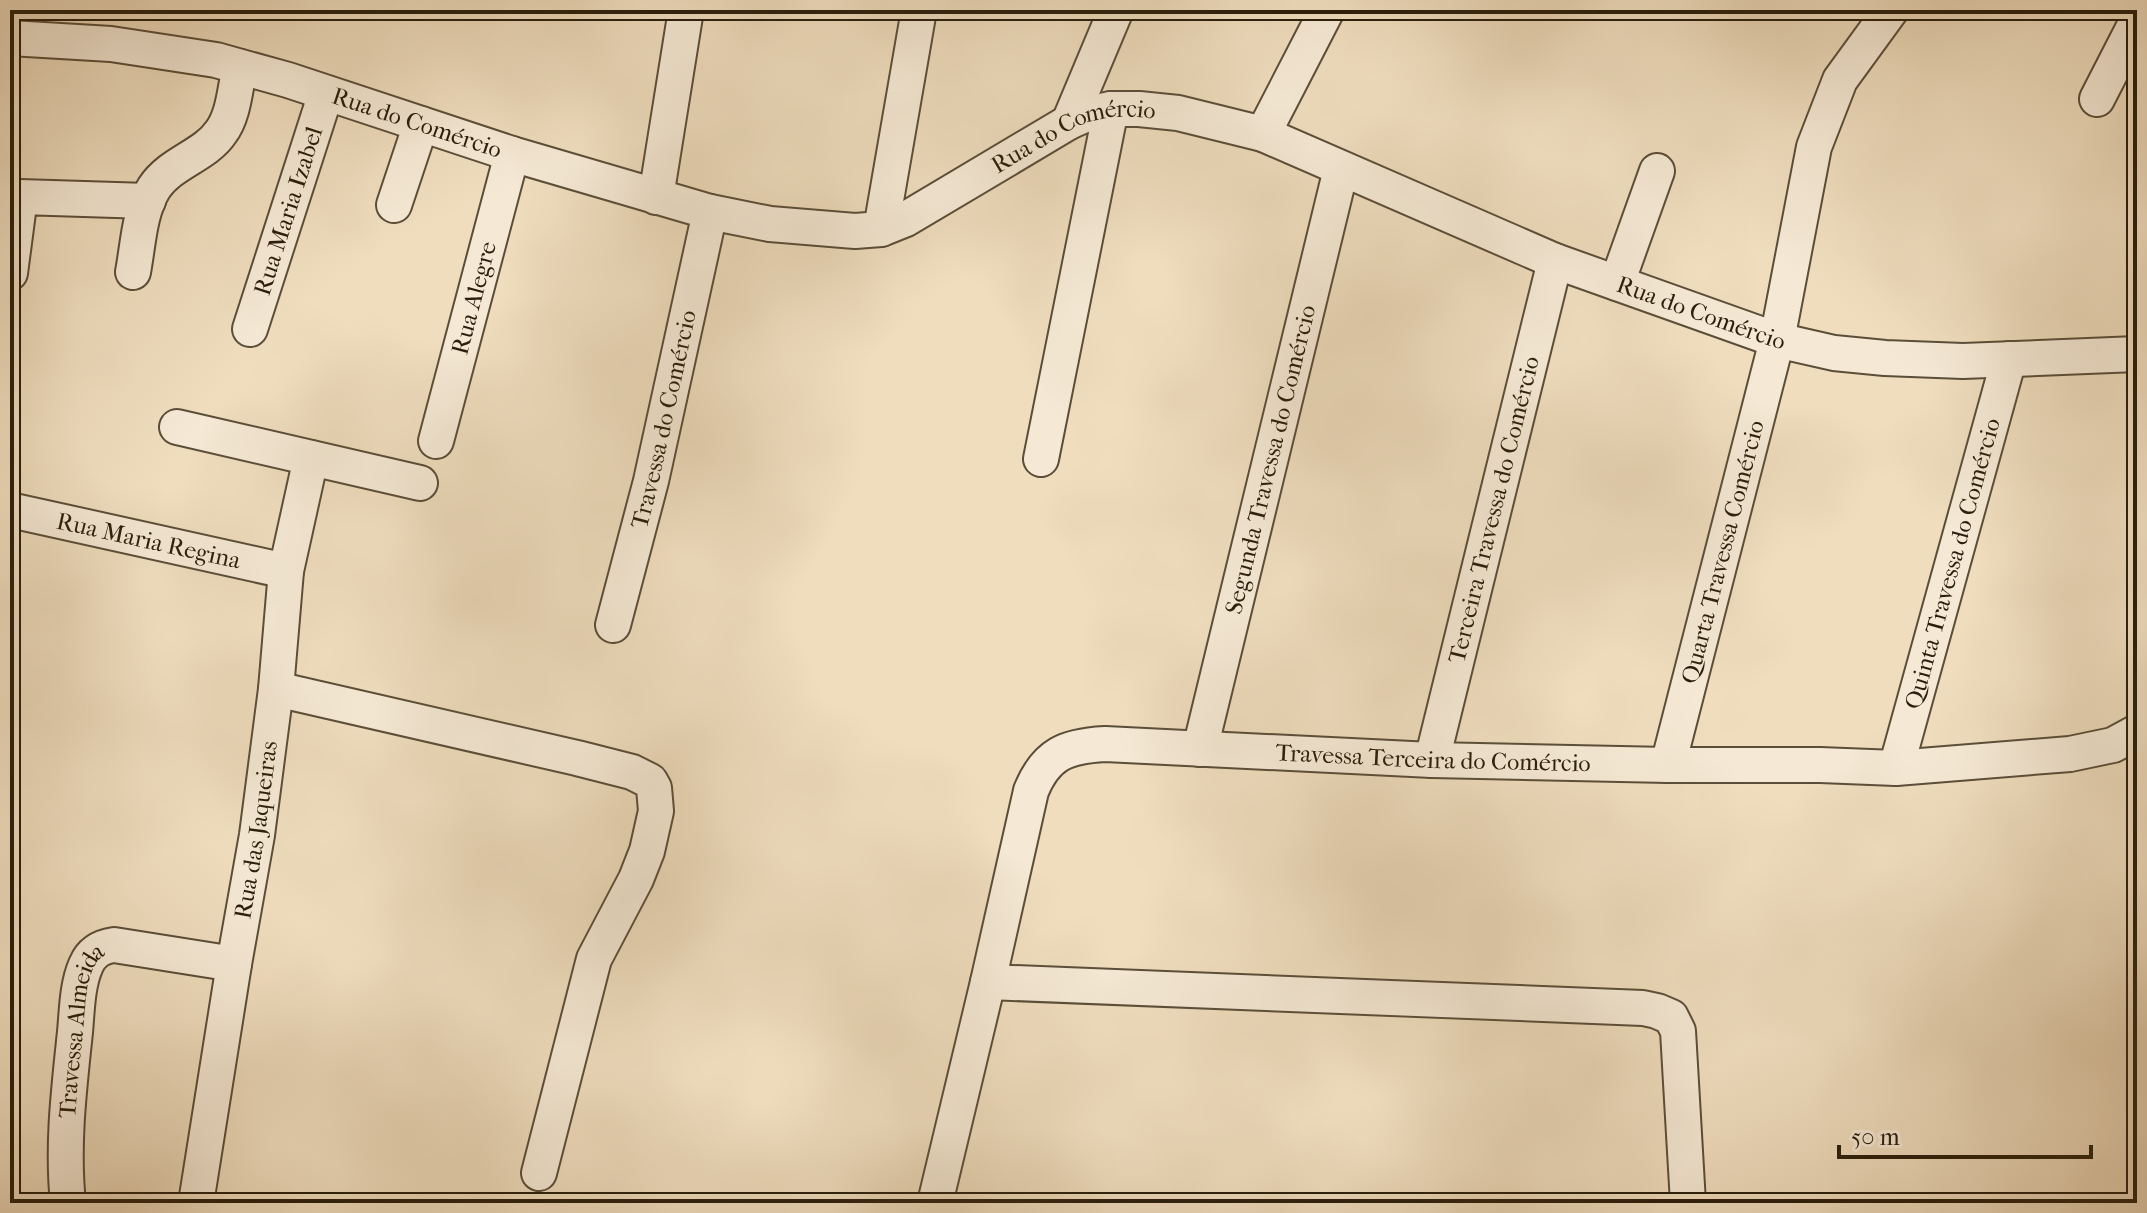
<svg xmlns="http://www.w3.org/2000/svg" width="2147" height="1213" font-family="'IM FELL French Canon',serif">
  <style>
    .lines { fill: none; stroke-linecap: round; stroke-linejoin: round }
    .minor-casing { stroke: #5b4e38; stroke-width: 38 }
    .minor { stroke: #f5e9d5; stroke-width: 34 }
    .labels { text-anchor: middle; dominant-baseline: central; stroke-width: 6; stroke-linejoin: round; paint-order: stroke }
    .street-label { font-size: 24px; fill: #2a1e0c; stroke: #f5e9d5 }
  </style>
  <rect width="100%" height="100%" fill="#efddbe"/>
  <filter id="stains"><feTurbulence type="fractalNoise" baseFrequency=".0025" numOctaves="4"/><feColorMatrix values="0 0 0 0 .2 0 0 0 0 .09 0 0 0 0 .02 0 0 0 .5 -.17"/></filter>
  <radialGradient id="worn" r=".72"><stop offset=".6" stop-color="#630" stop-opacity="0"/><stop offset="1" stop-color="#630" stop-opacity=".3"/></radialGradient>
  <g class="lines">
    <g class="minor-casing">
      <g id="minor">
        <path id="s1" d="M 10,38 L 111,44 L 216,60 L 288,80 L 512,154 L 710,212 L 770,224 L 855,231 L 881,229 L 906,219 L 1069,122 L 1087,114 L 1111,109 L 1139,109 L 1178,113 L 1263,134 L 1555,261 L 1777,340 L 1834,353 L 1885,358 L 1963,361 L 2137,354"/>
        <polyline points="2097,99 2137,21"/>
        <polyline points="1069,122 1116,10"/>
        <polyline points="1263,134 1327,10"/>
        <polyline points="656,197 686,10"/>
        <polyline points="394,205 421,124"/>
        <polyline points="881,229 919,10"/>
        <path d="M 133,272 C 138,246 139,212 154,188 C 171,162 205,156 221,132 C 234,115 235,87 240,67"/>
        <polyline points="10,273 20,197 148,201"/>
        <polyline points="1617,283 1657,171"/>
        <path id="s2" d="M 250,329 L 326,93"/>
        <polyline points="177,427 420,483"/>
        <path id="s3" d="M 436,441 L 512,154"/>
        <polyline points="1041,459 1111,109"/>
        <path id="s4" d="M 10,510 L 286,571"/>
        <path id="s5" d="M 613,625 L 651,481 L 710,212"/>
        <polyline points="276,689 577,758 632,772 650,781 654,788 656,811 647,851 636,879 594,959 539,1173"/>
        <path id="s6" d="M 1200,749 L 1341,169"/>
        <path id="s7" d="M 1432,760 L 1555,261"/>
        <path id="s8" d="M 1668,765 L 1777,340 L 1814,147 L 1840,80 L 1891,10"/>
        <path id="s9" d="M 1896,768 L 2009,359"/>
        <polyline points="988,982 1643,1008 1657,1011 1671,1017 1678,1031 1688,1203"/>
        <path id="s10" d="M 68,1203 C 62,1145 69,1089 75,1032 C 77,1011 77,985 86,965 C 91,953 100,947 114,945 L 234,964"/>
        <path id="s11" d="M 196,1203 L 234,964 L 257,835 L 276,689 L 286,571 L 311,458"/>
        <path id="s12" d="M 935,1203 L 988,982 L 1031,791 C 1046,754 1066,746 1105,744 L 1432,760 L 1668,765 L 1820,765 L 1896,768 L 2070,754 L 2113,745 L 2137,732"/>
      </g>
    </g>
    <use href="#minor" class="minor"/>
  </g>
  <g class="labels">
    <g class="street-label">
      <text stroke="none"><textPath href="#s1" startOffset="418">Rua do Comércio</textPath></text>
      <text stroke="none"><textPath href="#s1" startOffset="1114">Rua do Comércio</textPath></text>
      <text stroke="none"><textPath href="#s2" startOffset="124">Rua Maria Izabel</textPath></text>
      <text stroke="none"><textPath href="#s3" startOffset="148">Rua Alegre</textPath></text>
      <text stroke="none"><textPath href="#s1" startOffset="1786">Rua do Comércio</textPath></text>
      <text stroke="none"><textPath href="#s5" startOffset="212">Travessa do Comércio</textPath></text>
      <text stroke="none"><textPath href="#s6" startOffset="298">Segunda Travessa do Comércio</textPath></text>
      <text stroke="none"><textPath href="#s7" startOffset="258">Terceira Travessa do Comércio</textPath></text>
      <text stroke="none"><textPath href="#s4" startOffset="142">Rua Maria Regina</textPath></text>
      <text stroke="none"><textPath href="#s8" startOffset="220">Quarta Travessa Comércio</textPath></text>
      <text stroke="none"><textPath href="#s9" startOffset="212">Quinta Travessa do Comércio</textPath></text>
      <text stroke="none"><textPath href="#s12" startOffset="846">Travessa Terceira do Comércio</textPath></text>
      <text stroke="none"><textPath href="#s11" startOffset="378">Rua das Jaqueiras</textPath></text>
      <text stroke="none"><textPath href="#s10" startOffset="174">Travessa Almeida</textPath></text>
    </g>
  </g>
  <rect width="2147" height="1213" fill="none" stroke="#efddbe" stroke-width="40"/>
  <rect x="12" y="12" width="2123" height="1189" fill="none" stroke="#2a1e0c" stroke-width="4"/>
  <rect x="20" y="20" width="2107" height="1173" fill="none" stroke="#2a1e0c" stroke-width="2"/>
  <path d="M1839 1145v12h252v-12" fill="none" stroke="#2a1e0c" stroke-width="4"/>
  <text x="1851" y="1145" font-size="24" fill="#2a1e0c" stroke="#f5e9d5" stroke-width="6" paint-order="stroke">50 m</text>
  <rect width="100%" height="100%" filter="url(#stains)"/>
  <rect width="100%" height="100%" fill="url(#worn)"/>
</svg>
